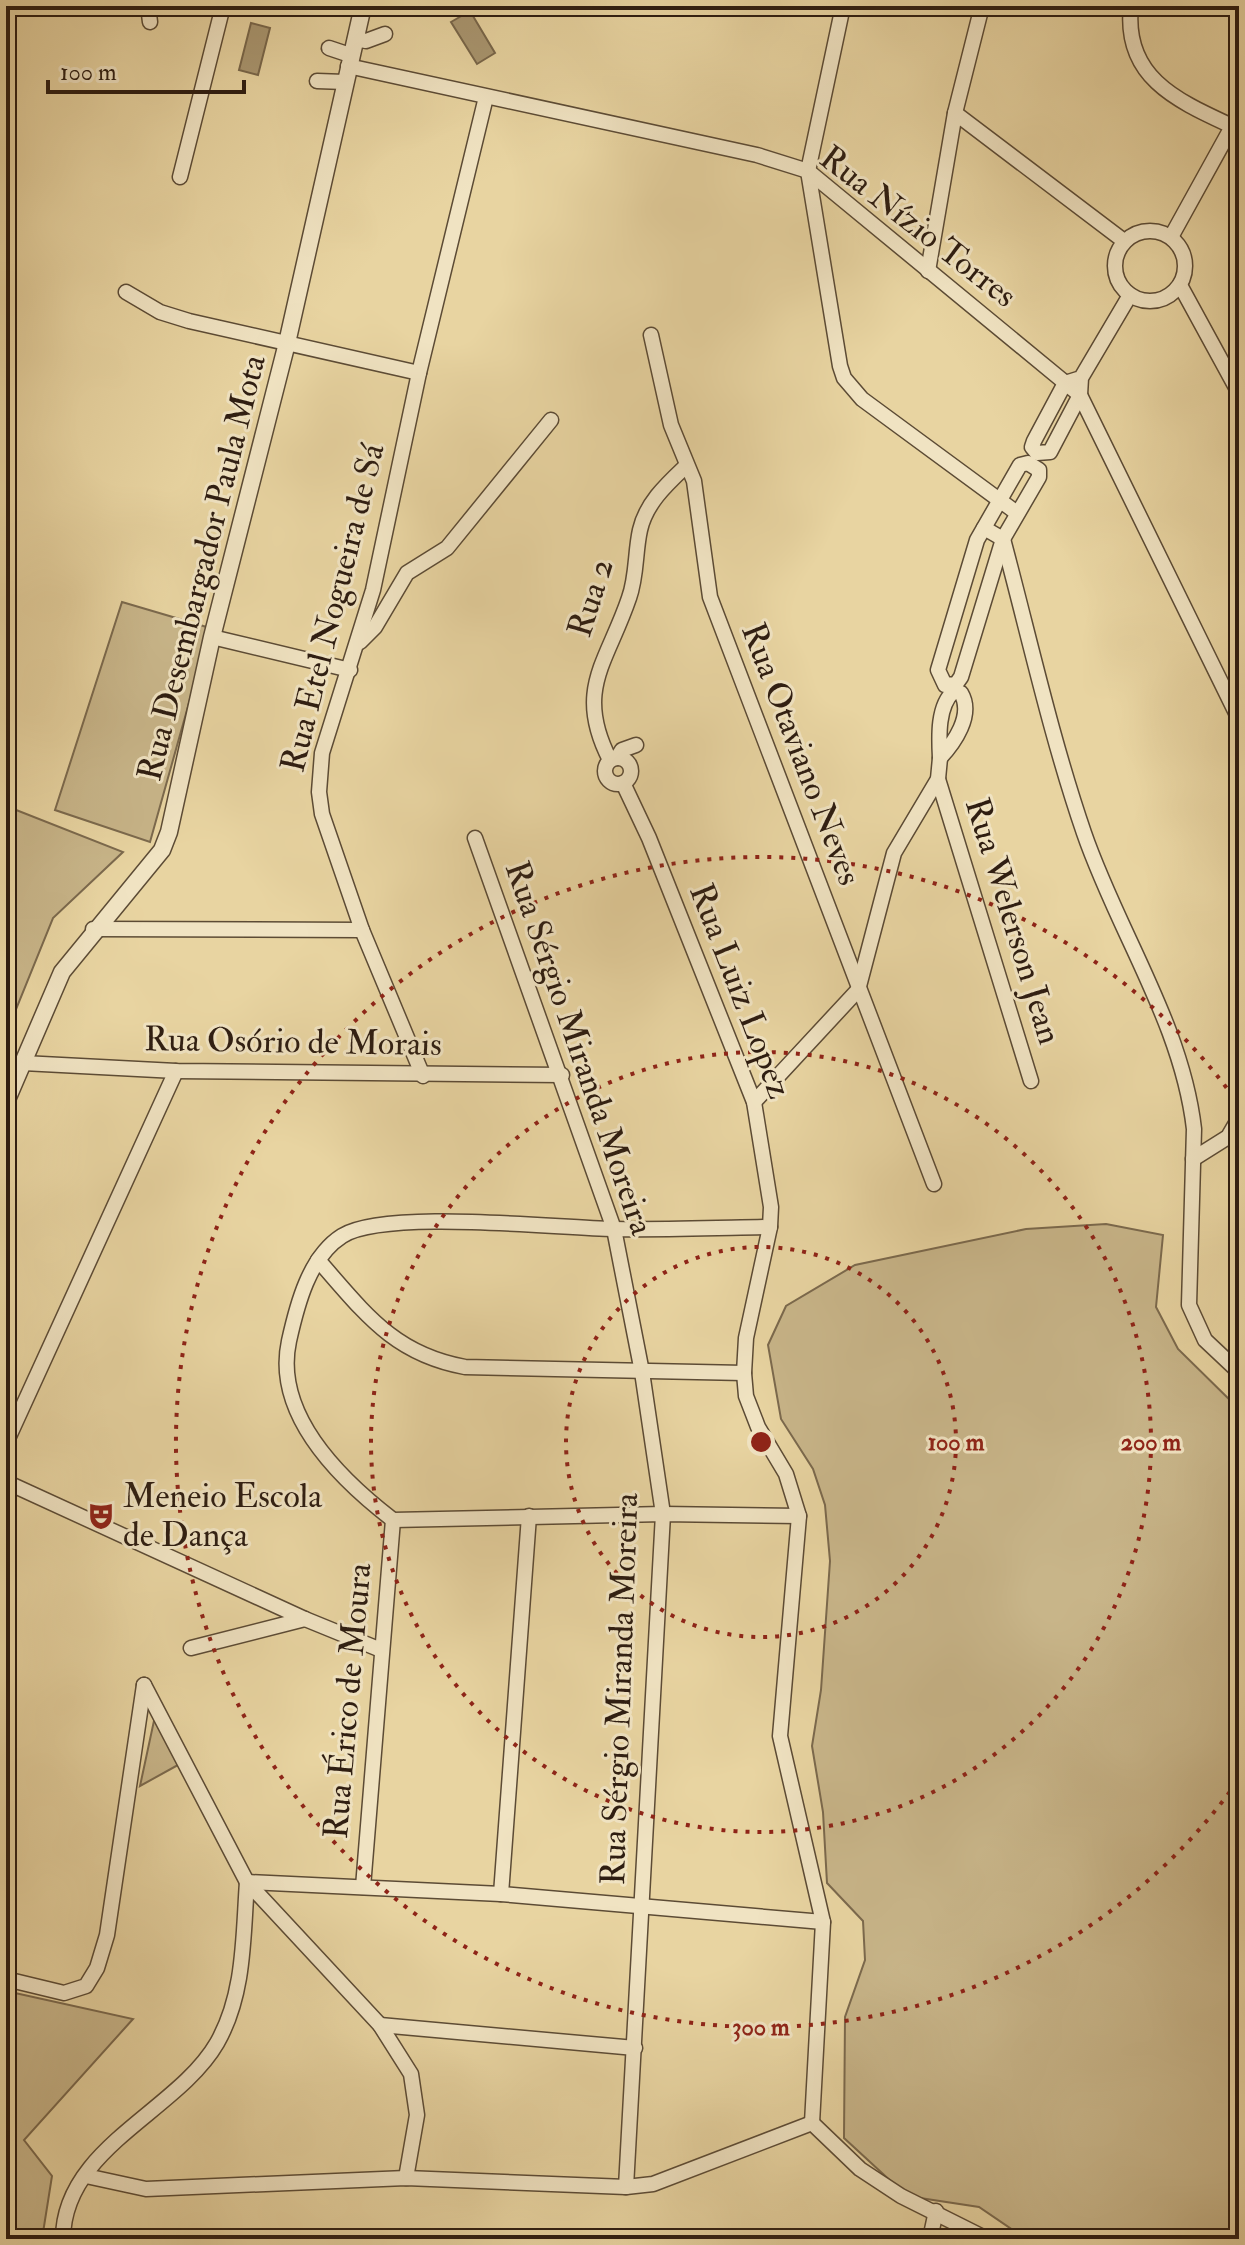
<svg xmlns="http://www.w3.org/2000/svg" width="1245" height="2245" font-family="'IM FELL Double Pica',serif">
  <style>
    .green { fill: #c8b589; stroke: #7b694d; stroke-width: 2 }
    .water { fill: #a99670; stroke: #78664a; stroke-width: 2 }
    .lines { fill: none; stroke-linecap: round; stroke-linejoin: round }
    .minor-casing { stroke: #5c4b35; stroke-width: 17 }
    .tertiary-casing { stroke: #5c4b35; stroke-width: 19 }
    .minor { stroke: #f0e3c2; stroke-width: 14 }
    .tertiary { stroke: #f0e3c2; stroke-width: 16 }
    .ring { fill: none; stroke: #8f2418; stroke-width: 4; stroke-dasharray: 4 8 }
    .labels { text-anchor: middle; dominant-baseline: central; stroke-width: 6; stroke-linejoin: round; paint-order: stroke }
    .street-label { font-size: 34px; fill: #2e1d11; stroke: #f0e3c2 }
    .poi-label { font-size: 34px; fill: #2e1d11; stroke: #f0e3c2; text-anchor: start }
    .centre { fill: #8f2418; stroke: #f0e3c2; stroke-width: 4 }
    .ring-label { font-size: 24px; text-anchor: middle; font-weight: bold; fill: #8f2418; stroke: #f0e3c2; stroke-width: 6; stroke-linejoin: round; paint-order: stroke }
  </style>
  <rect width="100%" height="100%" fill="#e8d4a1"/>
  <filter id="stains"><feTurbulence type="fractalNoise" baseFrequency=".0025" numOctaves="4"/><feColorMatrix values="0 0 0 0 .2 0 0 0 0 .09 0 0 0 0 .02 0 0 0 .5 -.17"/></filter>
  <radialGradient id="worn" r=".72"><stop offset=".6" stop-color="#630" stop-opacity="0"/><stop offset="1" stop-color="#630" stop-opacity=".3"/></radialGradient>
  <g class="green">
    <polygon points="122,602 210,628 150,842 55,810"/>
    <polygon points="6,806 123,852 53,918 6,1034"/>
    <polygon points="1106,1224 1163,1235 1156,1307 1178,1349 1239,1409 1239,2239 1026,2239 979,2207 907,2196 844,2138 845,2017 865,1960 863,1921 827,1883 823,1812 812,1746 821,1690 830,1561 825,1505 813,1469 781,1419 768,1345 786,1306 855,1265 1026,1229"/>
    <polygon points="155,1716 178,1765 140,1786"/>
    <polygon points="6,1991 133,2019 24,2140 52,2176 42,2239 6,2239"/>
  </g>
  <g class="water">
    <polygon points="470,11 495,53 477,64 451,22"/>
    <polygon points="251,23 270,28 258,75 239,70"/>
  </g>
  <g class="lines">
    <g class="minor-casing">
      <g id="minor">
        <polyline points="148,6 150,22"/>
        <polyline points="843,6 808,171 840,366 844,378 862,399 1017,513"/>
        <path d="M 1131,6 C 1123,78 1178,101 1234,127"/>
        <polyline points="355,39 366,41 385,34"/>
        <polyline points="329,48 350,55"/>
        <polyline points="348,66 757,155 808,171 1080,395 1239,719"/>
        <polyline points="317,81 345,82"/>
        <polyline points="955,113 1124,241"/>
        <polyline points="180,177 223,6"/>
        <circle cx="1150" cy="266" r="35"/>
        <polyline points="1171,237 1239,114"/>
        <polyline points="928,271 955,113 982,6"/>
        <polyline points="1180,285 1239,393"/>
        <polyline points="126,292 160,312 189,321 419,373"/>
        <polyline points="651,335 671,425 694,481 710,597 934,1184"/>
        <polyline points="1081,378 1065,383 1034,441 1032,447 1037,453 1050,452 1080,395 1081,378 1130,295"/>
        <polygon points="1028,463 1039,470 1039,477 1003,539 961,677 956,684 945,685 938,670 977,540 1020,465"/>
        <path d="M 984,528 L 1003,539 C 1029,636 1051,737 1084,833 C 1118,932 1182,1024 1194,1129 L 1189,1305 L 1205,1340 L 1239,1372"/>
        <polyline points="212,637 350,670"/>
        <polyline points="360,642 375,627 407,573 447,548 551,420"/>
        <path d="M 954,691 L 961,693 C 974,715 954,743 940,758 C 939,738 937,706 954,691 Z"/>
        <circle cx="618" cy="771" r="13"/>
        <polyline points="617,758 622,750 636,745"/>
        <path d="M 610,760 C 574,690 607,663 629,598 C 637,576 635,552 640,530 C 646,503 667,484 686,466"/>
        <polyline points="938,779 1031,1081"/>
        <polyline points="623,783 649,838 754,1102 771,1207 770,1227 746,1338 744,1373 746,1396 758,1427 786,1474 799,1516 780,1736 823,1922 812,2123"/>
        <polyline points="475,838 614,1229 642,1372 663,1514 626,2187"/>
        <polyline points="93,929 362,930"/>
        <polyline points="23,1063 176,1071 562,1075"/>
        <polyline points="423,1076 362,930 322,814 319,792 322,753 373,590 419,373 486,97"/>
        <polyline points="754,1102 858,990 894,853 938,779 940,758"/>
        <polyline points="1193,1159 1228,1137 1239,1118"/>
        <path d="M 770,1227 C 718,1228 665,1230 613,1229 C 555,1228 385,1209 342,1236 C 309,1257 297,1305 289,1341 C 273,1415 341,1480 393,1520 L 663,1514 L 799,1516"/>
        <path d="M 318,1260 C 364,1312 393,1354 465,1367 L 744,1373"/>
        <polyline points="6,1443 176,1071"/>
        <polyline points="6,1482 305,1619 381,1650"/>
        <polyline points="191,1648 305,1619"/>
        <polyline points="144,1685 247,1882 380,2025 411,2074 417,2115 406,2178"/>
        <polyline points="363,1887 393,1520"/>
        <polyline points="501,1894 529,1516"/>
        <polyline points="6,1979 64,1993 86,1986 97,1968 107,1935 144,1685"/>
        <polyline points="380,2025 635,2048"/>
        <polyline points="812,2123 860,2169 901,2196 987,2239"/>
        <polyline points="86,2176 146,2189 406,2178 626,2187 653,2184 812,2123"/>
        <path d="M 63,2239 C 63,2148 177,2112 217,2043 C 245,1994 243,1936 247,1882 L 501,1894 L 823,1922"/>
        <polyline points="930,2239 936,2211"/>
      </g>
    </g>
    <g class="tertiary-casing">
      <polyline id="tertiary" points="6,1102 62,972 162,850 169,832 212,637 287,343 363,6"/>
    </g>
    <use href="#minor" class="minor"/>
    <use href="#tertiary" class="tertiary"/>
  </g>
  <g class="ring">
    <circle cx="761" cy="1442" r="195"/>
    <circle cx="761" cy="1442" r="390"/>
    <path d="M1237 1782A585 585 0 1 1 1237 1102"/>
  </g>
  <defs>
    <g id="theatre-bare" transform="scale(2.16)"><path d="M-5-5.5Q0-4 5-5.5V0Q5 5 0 6Q-5 5-5 0ZM-3.3-2.5H-1v1.5H-3.3ZM1-2.5H3.3v1.5H1ZM-2.8 1Q0 5.5 2.8 1Z" fill="#8f2418" stroke="#f0e3c2" stroke-width="2.5" paint-order="stroke"/></g>
  </defs>
  <g fill-rule="evenodd">
    <use href="#theatre-bare" x="101" y="1516"/>
  </g>
  <g class="labels">
    <g class="street-label">
      <text transform="translate(918 227) rotate(38)">Rua Nízio Torres</text>
      <text transform="translate(202 568) rotate(-76)">Rua Desembargador Paula Mota</text>
      <text transform="translate(591 598) rotate(-72)">Rua 2</text>
      <text transform="translate(333 608) rotate(-76)">Rua Etel Nogueira de Sá</text>
      <text transform="translate(801 754) rotate(69)">Rua Otaviano Neves</text>
      <text transform="translate(1013 921) rotate(73)">Rua Welerson Jean</text>
      <text transform="translate(740 991) rotate(69)">Rua Luiz Lopez</text>
      <text transform="translate(293 1042) rotate(1)">Rua Osório de Morais</text>
      <text transform="translate(579 1048) rotate(71)">Rua Sérgio Miranda Moreira</text>
      <text transform="translate(620 1689) rotate(-88)">Rua Sérgio Miranda Moreira</text>
      <text transform="translate(348 1701) rotate(-85)">Rua Érico de Moura</text>
    </g>
    <g class="poi-label">
      <text x="123" y="1496">Meneio Escola<tspan x="123" dy="39">de Dança</tspan></text>
    </g>
  </g>
  <circle cx="761" cy="1442" r="12" class="centre"/>
  <g class="ring-label">
    <text x="956" y="1450">100 m</text>
    <text x="1151" y="1450">200 m</text>
    <text x="761" y="2035">300 m</text>
  </g>
  <rect width="1245" height="2245" fill="none" stroke="#e8d4a1" stroke-width="32"/>
  <rect x="8" y="8" width="1229" height="2229" fill="none" stroke="#2e1d11" stroke-width="4"/>
  <rect x="16" y="16" width="1213" height="2213" fill="none" stroke="#2e1d11" stroke-width="2"/>
  <path d="M48 80v12h196v-12" fill="none" stroke="#2e1d11" stroke-width="4"/>
  <text x="60" y="80" font-size="24" fill="#2e1d11" stroke="#f0e3c2" stroke-width="6" paint-order="stroke">100 m</text>
  <rect width="100%" height="100%" filter="url(#stains)"/>
  <rect width="100%" height="100%" fill="url(#worn)"/>
</svg>
